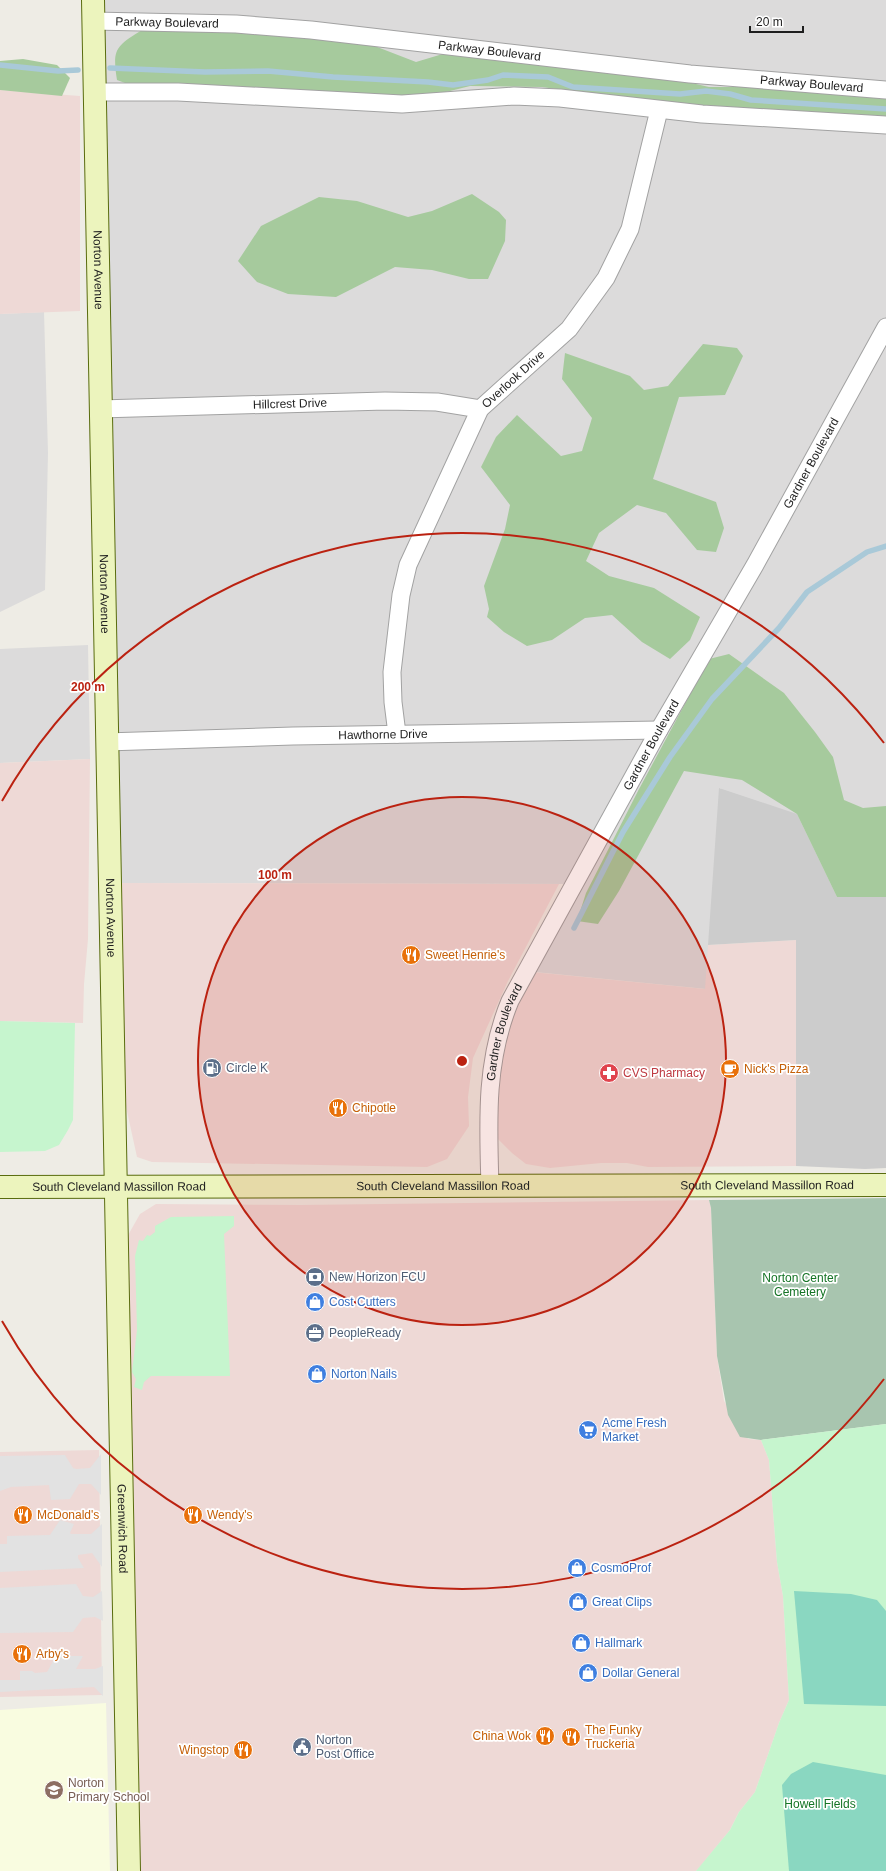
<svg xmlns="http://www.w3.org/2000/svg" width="886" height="1871" font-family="Arial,sans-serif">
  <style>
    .residential { fill: #dcdbdb }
    .commercial { fill: #eed9d6 }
    .education { fill: #f9fce0 }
    .religious { fill: #ccc }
    .forest { fill: #a6ca9d }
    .cemetery { fill: #a8c5af }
    .park { fill: #c6f5ce }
    .pitch { fill: #8ad7c1 }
    .parking { fill: #e2e2e2 }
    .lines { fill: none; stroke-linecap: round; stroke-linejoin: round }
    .stream { stroke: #a9c9d8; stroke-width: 5.5 }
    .minor-casing { stroke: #a2a2a2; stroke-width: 19 }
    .secondary-casing { stroke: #596c0e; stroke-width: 24 }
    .minor { stroke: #fff; stroke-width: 17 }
    .secondary { stroke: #ecf4bd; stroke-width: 22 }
    .ring { fill: none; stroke: #b21; stroke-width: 2 }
    .labels { text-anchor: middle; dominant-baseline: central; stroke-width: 3.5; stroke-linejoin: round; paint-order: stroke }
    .street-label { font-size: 12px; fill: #1e1e1e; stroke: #fff }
    .food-label { font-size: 12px; fill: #c56008; stroke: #fff; text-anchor: start }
    .service-label { font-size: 12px; fill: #4e5e75; stroke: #fff; text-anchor: start }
    .health-label { font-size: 12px; fill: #be3a42; stroke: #fff; text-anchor: start }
    .park-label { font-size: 12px; fill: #157426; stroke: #fff }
    .shop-label { font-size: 12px; fill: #366cbe; stroke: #fff; text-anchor: start }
    .education-label { font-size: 12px; fill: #785e54; stroke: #fff; text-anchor: start }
    .centre { fill: #b21; stroke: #fff; stroke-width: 2 }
    .ring-label { font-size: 12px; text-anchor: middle; font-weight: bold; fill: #b21; stroke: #fff; stroke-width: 3.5; stroke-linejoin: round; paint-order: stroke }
  </style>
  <rect width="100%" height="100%" fill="#eeece5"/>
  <g class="residential">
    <polygon points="93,0 886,0 886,897 837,897 720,788 706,989 525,971 573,884 109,883"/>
    <polygon points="44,312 48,453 45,590 0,612 0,314"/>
    <polygon points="88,645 90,759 0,763 0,649"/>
  </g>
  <g class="commercial">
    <polygon points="0,90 80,96 80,311 0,314"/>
    <polygon points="90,759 88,939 84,984 83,1023 0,1021 0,763"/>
    <polygon points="118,883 559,884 508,981 473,1058 468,1097 469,1126 447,1159 427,1167 152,1162 137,1157 123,1093"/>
    <polygon points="796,940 796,1166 648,1167 627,1163 601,1163 550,1168 526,1164 512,1153 497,1138 495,1089 507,1033 532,972 705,989 708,945"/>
    <polygon points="709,1200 711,1208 717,1356 724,1401 748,1439 761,1440 769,1460 777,1562 783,1596 789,1700 779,1723 755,1792 739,1812 730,1830 699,1868 696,1871 139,1871 132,1432 127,1237 140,1214 156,1204 301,1205"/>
    <polygon points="99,1450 102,1695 0,1697 0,1452"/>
  </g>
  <polygon class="education" points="106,1703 110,1871 0,1871 0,1710"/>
  <polygon class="religious" points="719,788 797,814 837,897 886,897 886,1168 865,1169 796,1166 796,940 708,945"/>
  <g class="forest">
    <path d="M 142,30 L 273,33 L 372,45 L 416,62 L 446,53 L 670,78 L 709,87 L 758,87 L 886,95 L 886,117 L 712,111 L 542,87 L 470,86 L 434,95 L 390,96 L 133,86 L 117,80 C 112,49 116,46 142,30 Z"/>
    <polygon points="23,59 57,65 70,78 62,96 0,90 0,61"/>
    <polygon points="472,194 499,212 506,220 505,241 488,279 469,279 432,270 395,267 336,297 288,294 257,282 238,261 261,226 319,197 357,201 408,217 432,211"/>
    <polygon points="703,344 737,348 743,356 725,395 679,397 653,479 716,502 724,528 716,552 697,550 666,513 637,505 599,533 586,561 609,576 654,588 700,617 690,640 670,659 642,642 612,615 585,618 552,640 527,646 504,632 487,617 489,609 484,586 505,529 510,505 481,467 496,437 517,415 561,456 582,451 592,418 562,379 565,353 630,376 644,390 668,386"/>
    <polygon points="729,654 784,693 815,732 833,757 844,800 863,808 886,806 886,897 837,897 797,814 742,780 684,771 619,891 598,924 577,921 586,893 638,791 709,659"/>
  </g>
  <polygon class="cemetery" points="886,1198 886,1424 761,1440 740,1437 728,1415 717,1356 711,1208 709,1200"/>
  <g class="park">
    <polygon points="0,1021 75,1023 73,1120 68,1130 59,1145 45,1151 0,1152"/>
    <polygon points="234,1216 234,1226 224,1234 230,1376 151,1376 144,1382 142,1390 134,1387 136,1379 132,1372 137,1330 135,1256 139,1240 143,1241 147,1235 150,1236 155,1232 155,1226 171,1217"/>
    <polygon points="886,1424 886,1871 696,1871 730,1830 739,1812 755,1792 779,1723 789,1700 783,1596 777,1562 769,1460 761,1440"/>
  </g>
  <g class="pitch">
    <polygon points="794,1591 851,1594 877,1600 886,1611 886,1706 804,1704"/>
    <polygon points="813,1762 886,1775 886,1871 789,1871 782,1785 791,1774"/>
  </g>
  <g class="parking">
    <polygon points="101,1454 101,1495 91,1484 79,1484 70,1499 51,1500 49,1485 11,1487 0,1491 0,1456 65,1455 73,1468 76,1469 90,1468"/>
    <polygon points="60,1520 74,1524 70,1533 71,1534 91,1534 102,1524 102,1567 92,1553 78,1555 78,1558 84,1568 0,1572 0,1544 7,1544 7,1536 50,1535"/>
    <polygon points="76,1584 83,1596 93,1597 102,1591 103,1621 95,1617 83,1618 73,1632 0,1633 0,1588"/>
    <polygon points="56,1656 83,1656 76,1669 95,1669 103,1666 103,1696 94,1687 0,1692 0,1680 20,1680 20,1671 32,1671 35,1673 47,1672"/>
  </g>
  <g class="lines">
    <g class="stream">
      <polyline points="0,65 58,71 78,70"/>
      <polyline points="110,68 205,72 268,71 333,77 428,82 453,85 488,80 503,75 548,77 573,87 680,94 706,91 730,94 751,100 886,109"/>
      <polyline points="574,928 623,832 670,757 712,699 779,628 807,592 867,552 886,546"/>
    </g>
    <g class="minor-casing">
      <g id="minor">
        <path id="s1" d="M 93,21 L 236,24 L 311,30 L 690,74 L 886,90"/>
        <polyline points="94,92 178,92 402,104 514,96 560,98 702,114 886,125"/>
        <path id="s2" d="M 100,409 L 385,401 L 437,402 L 480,409"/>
        <path id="s3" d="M 397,734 L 393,702 L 392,672 L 401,595 L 408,565 L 480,409 L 569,329 L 606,278 L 630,229 L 659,110"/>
        <path id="s4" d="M 106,742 L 293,736 L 659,730"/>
        <path id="s5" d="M 490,1186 C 488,1122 485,1061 510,1001 L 659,730 L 755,565 L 886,327"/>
      </g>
    </g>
    <g class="secondary-casing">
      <g id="secondary">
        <path id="s6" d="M 93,0 L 129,1871"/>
        <path id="s7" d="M 0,1187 L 886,1185"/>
      </g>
    </g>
    <use href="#minor" class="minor"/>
    <use href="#secondary" class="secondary"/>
  </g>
  <circle cx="462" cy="1061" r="264" fill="#b21" fill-opacity=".12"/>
  <g class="ring">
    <circle cx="462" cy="1061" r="264"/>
    <path d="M884 1379A529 529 0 0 1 2 1321M2 801A529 529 0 0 1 884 743"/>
  </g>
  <defs>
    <g id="restaurant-disc" transform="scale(1)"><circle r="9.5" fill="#e8710a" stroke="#fff"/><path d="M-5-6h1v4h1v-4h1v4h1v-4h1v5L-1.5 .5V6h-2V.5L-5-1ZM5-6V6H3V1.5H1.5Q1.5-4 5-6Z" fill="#fff"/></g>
    <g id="fuel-disc" transform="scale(1)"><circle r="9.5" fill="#5c6f8a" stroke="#fff"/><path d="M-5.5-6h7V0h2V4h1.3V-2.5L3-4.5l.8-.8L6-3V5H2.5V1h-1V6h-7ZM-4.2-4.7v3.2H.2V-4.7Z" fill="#fff"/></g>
    <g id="cafe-disc" transform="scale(1)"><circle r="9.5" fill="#e8710a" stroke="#fff"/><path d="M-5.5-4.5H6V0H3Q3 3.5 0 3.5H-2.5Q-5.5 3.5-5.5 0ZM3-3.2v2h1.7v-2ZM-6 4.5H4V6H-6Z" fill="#fff"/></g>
    <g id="pharmacy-disc" transform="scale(1)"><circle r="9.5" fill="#e0444e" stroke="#fff"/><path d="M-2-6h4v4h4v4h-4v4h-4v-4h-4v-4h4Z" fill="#fff"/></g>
    <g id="bank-disc" transform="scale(1)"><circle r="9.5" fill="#5c6f8a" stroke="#fff"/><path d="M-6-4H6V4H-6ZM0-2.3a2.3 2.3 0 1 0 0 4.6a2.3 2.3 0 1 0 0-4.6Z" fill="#fff"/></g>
    <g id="shop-disc" transform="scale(1)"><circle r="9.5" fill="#3f7fe0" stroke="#fff"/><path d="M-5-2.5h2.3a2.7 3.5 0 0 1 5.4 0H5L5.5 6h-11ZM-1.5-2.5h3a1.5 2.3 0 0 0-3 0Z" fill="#fff"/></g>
    <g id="office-disc" transform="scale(1)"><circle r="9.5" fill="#5c6f8a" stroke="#fff"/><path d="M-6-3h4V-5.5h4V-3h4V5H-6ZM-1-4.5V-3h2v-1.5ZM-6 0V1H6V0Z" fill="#fff"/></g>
    <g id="supermarket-disc" transform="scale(1)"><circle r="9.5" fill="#3f7fe0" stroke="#fff"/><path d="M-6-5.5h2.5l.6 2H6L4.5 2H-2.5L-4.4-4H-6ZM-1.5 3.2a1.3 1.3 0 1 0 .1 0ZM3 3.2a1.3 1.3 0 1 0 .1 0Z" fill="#fff"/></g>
    <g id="civic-disc" transform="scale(1)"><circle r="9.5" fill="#5c6f8a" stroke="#fff"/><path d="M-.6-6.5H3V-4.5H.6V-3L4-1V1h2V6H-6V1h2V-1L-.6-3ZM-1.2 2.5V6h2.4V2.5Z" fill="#fff"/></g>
    <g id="school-disc" transform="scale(1)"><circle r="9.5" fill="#8d6e63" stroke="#fff"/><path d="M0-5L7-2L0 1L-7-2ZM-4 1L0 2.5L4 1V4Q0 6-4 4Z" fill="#fff"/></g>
  </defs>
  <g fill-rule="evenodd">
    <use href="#restaurant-disc" x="411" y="955"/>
    <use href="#fuel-disc" x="212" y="1068"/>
    <use href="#cafe-disc" x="730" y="1069"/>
    <use href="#pharmacy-disc" x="609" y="1073"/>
    <use href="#restaurant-disc" x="338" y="1108"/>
    <use href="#bank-disc" x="315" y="1277"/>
    <use href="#shop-disc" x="315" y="1302"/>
    <use href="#office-disc" x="315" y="1333"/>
    <use href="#shop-disc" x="317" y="1374"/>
    <use href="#supermarket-disc" x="588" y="1430"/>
    <use href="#restaurant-disc" x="23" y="1515"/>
    <use href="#restaurant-disc" x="193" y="1515"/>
    <use href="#shop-disc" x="577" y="1568"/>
    <use href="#shop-disc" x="578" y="1602"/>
    <use href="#shop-disc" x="581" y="1643"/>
    <use href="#restaurant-disc" x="22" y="1654"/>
    <use href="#shop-disc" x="588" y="1673"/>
    <use href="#restaurant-disc" x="545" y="1736"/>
    <use href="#restaurant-disc" x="571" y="1737"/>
    <use href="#civic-disc" x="302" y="1747"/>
    <use href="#restaurant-disc" x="243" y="1750"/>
    <use href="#school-disc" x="54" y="1790"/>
  </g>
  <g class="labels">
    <g class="street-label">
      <text stroke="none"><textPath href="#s1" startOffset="74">Parkway Boulevard</textPath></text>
      <text stroke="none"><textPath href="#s1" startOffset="398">Parkway Boulevard</textPath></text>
      <text stroke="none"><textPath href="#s1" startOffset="722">Parkway Boulevard</textPath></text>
      <text stroke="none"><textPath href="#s6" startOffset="270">Norton Avenue</textPath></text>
      <text stroke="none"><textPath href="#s3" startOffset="387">Overlook Drive</textPath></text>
      <text stroke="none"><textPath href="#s2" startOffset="190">Hillcrest Drive</textPath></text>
      <text stroke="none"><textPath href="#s5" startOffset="804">Gardner Boulevard</textPath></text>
      <text stroke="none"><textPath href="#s6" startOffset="594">Norton Avenue</textPath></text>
      <text stroke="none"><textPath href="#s4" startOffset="277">Hawthorne Drive</textPath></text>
      <text stroke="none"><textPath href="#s5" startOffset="480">Gardner Boulevard</textPath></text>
      <text stroke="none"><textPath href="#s6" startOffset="918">Norton Avenue</textPath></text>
      <text stroke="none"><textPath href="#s5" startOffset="156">Gardner Boulevard</textPath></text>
      <text stroke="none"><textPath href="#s7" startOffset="767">South Cleveland Massillon Road</textPath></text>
      <text stroke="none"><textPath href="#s7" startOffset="443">South Cleveland Massillon Road</textPath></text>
      <text stroke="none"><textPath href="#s7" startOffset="119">South Cleveland Massillon Road</textPath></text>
      <text stroke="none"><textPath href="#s6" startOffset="1529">Greenwich Road</textPath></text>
    </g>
    <g class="food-label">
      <text x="425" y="955">Sweet Henrie's</text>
      <text x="744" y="1069">Nick's Pizza</text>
      <text x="352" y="1108">Chipotle</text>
      <text x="37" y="1515">McDonald's</text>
      <text x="207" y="1515">Wendy's</text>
      <text x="36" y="1654">Arby's</text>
      <text x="585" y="1730">The Funky<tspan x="585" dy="14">Truckeria</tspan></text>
      <text x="531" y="1736" text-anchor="end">China Wok</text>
      <text x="229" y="1750" text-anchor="end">Wingstop</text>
    </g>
    <g class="service-label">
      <text x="226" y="1068">Circle K</text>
      <text x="329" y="1277">New Horizon FCU</text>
      <text x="329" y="1333">PeopleReady</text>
      <text x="316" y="1740">Norton<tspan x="316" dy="14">Post Office</tspan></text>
    </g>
    <g class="health-label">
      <text x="623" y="1073">CVS Pharmacy</text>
    </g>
    <g class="park-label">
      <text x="800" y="1278">Norton Center<tspan x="800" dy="14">Cemetery</tspan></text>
      <text x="820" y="1804">Howell Fields</text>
    </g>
    <g class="shop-label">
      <text x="329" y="1302">Cost Cutters</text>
      <text x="331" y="1374">Norton Nails</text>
      <text x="602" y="1423">Acme Fresh<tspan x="602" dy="14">Market</tspan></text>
      <text x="591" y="1568">CosmoProf</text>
      <text x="592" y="1602">Great Clips</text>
      <text x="595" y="1643">Hallmark</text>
      <text x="602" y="1673">Dollar General</text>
    </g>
    <g class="education-label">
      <text x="68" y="1783">Norton<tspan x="68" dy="14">Primary School</tspan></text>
    </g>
  </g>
  <circle cx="462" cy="1061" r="6" class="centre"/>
  <g class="ring-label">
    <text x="88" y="691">200 m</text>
    <text x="275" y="879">100 m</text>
  </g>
  <path d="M750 26v6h53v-6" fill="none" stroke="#1e1e1e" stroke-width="2"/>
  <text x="756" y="26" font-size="12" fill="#1e1e1e" stroke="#ffffff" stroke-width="3" paint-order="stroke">20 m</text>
</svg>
